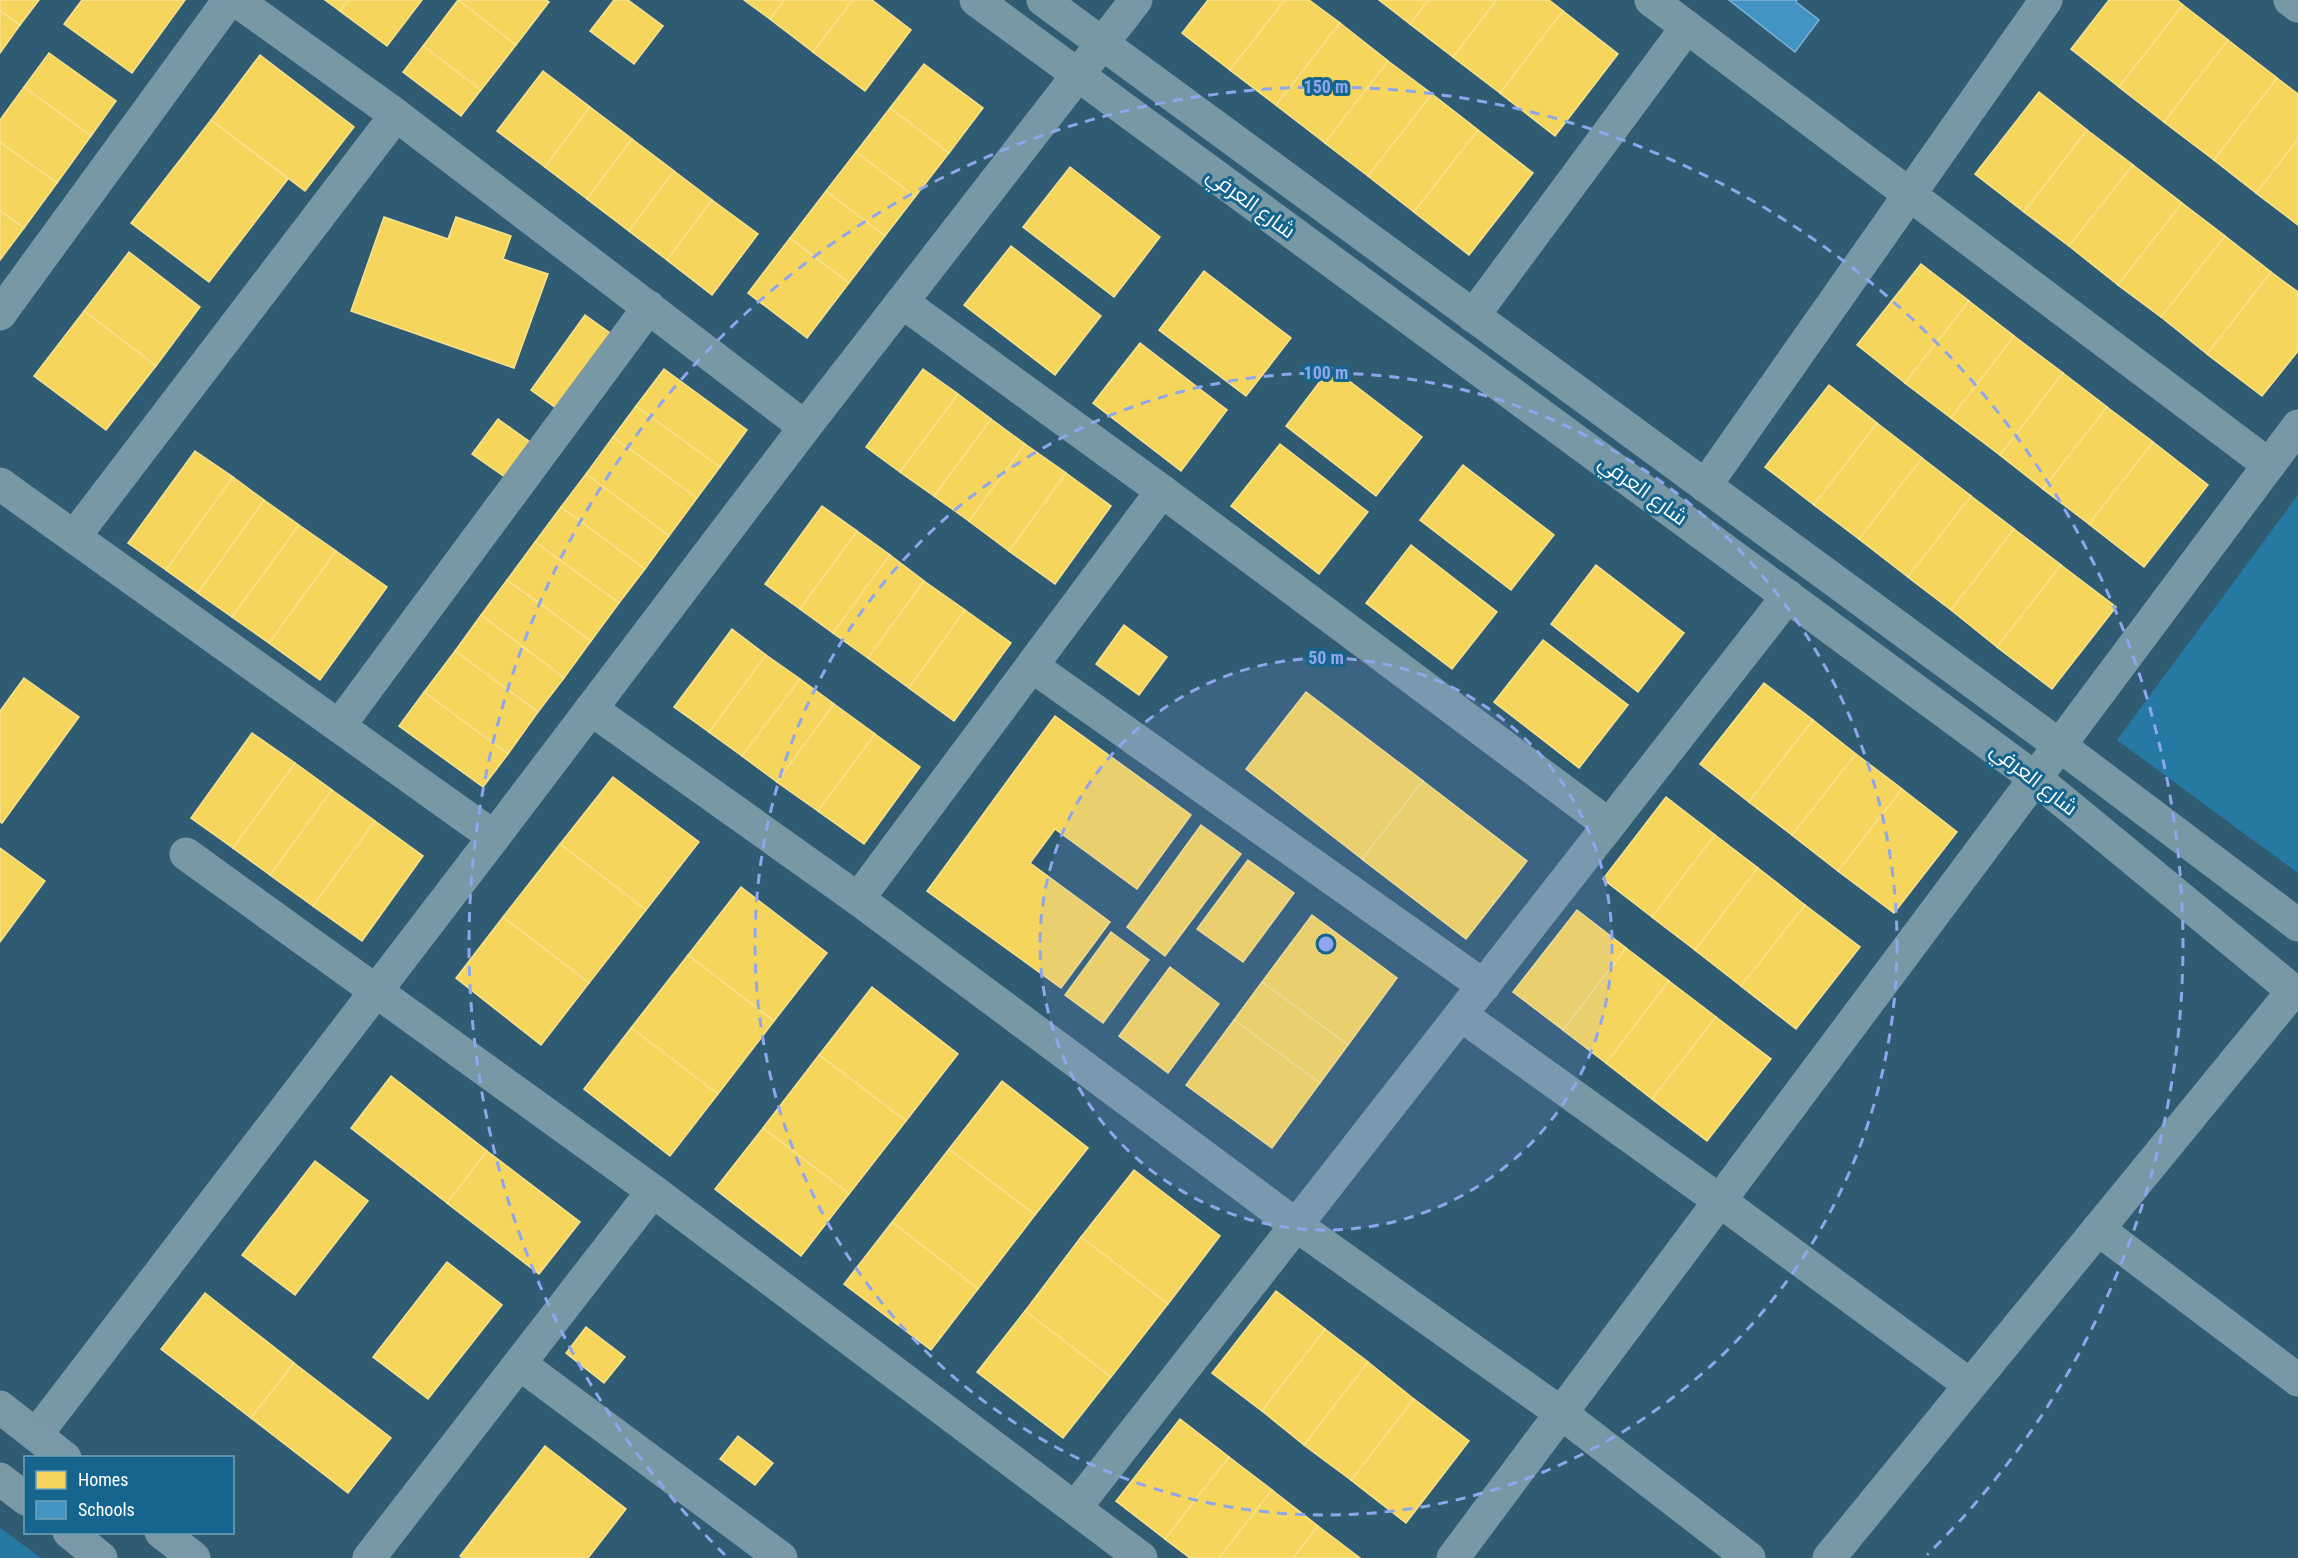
<svg xmlns="http://www.w3.org/2000/svg" width="2298" height="1558" font-family="'Roboto Condensed',Cairo,sans-serif">
  <style>
    .green { fill: #2679a3 }
    .homes { fill: #f6d55c; stroke: #f9e28d; stroke-width: 1.5 }
    .schools { fill: #4393c3; stroke: #7bb3d5; stroke-width: 1.5 }
    .lines { fill: none; stroke-linecap: round; stroke-linejoin: round }
    .minor { stroke: #7898a6; stroke-width: 33 }
    .highway { stroke: #7a98a6; stroke-width: 33 }
    .ring { fill: none; stroke: #8ea6ec; stroke-width: 3; stroke-dasharray: 10 8 }
    .labels { text-anchor: middle; dominant-baseline: central; stroke-width: 6; stroke-linejoin: round; paint-order: stroke }
    .street-label { font-size: 21px; fill: #fff; stroke: #15658e }
    .centre { fill: #8ea6ec; stroke: #15658e; stroke-width: 3 }
    .ring-label { font-size: 18px; text-anchor: middle; font-weight: bold; fill: #8ea6ec; stroke: #15658e; stroke-width: 6; stroke-linejoin: round; paint-order: stroke }
  </style>
  <rect width="100%" height="100%" fill="#305c73"/>
  <g class="green">
    <polygon points="2298,495 2298,873 2117,740"/>
    <polygon points="0,1528 41,1558 0,1558"/>
  </g>
  <g class="homes">
    <polygon points="0,0 39,0 20,25 0,11"/>
    <polygon points="82,0 185,0 132,73 64,24"/>
    <polygon points="325,0 349,0 340,11"/>
    <polygon points="349,0 422,0 387,46 340,11"/>
    <polygon points="458,0 546,0 549,2 516,45"/>
    <polygon points="458,0 516,45 481,90 423,46"/>
    <polygon points="614,0 628,0 663,26 634,64 590,31"/>
    <polygon points="744,0 785,0 770,19"/>
    <polygon points="785,0 853,0 813,52 770,19"/>
    <polygon points="853,0 872,0 911,30 865,91 813,52"/>
    <polygon points="1208,0 1285,0 1230,70 1182,33"/>
    <polygon points="1285,0 1309,0 1340,23 1276,105 1230,70"/>
    <polygon points="1379,0 1429,0 1410,24"/>
    <polygon points="1429,0 1497,0 1453,57 1410,24"/>
    <polygon points="1497,0 1549,0 1563,11 1500,93 1453,57"/>
    <polygon points="2109,0 2177,0 2183,5 2119,87 2071,49"/>
    <polygon points="2183,5 2228,40 2164,122 2119,87"/>
    <polygon points="0,11 20,25 0,53"/>
    <polygon points="1563,11 1618,54 1555,136 1500,93"/>
    <polygon points="1340,23 1388,61 1325,143 1276,105"/>
    <polygon points="2228,40 2277,78 2214,160 2164,122"/>
    <polygon points="423,46 481,90 461,116 403,72"/>
    <polygon points="49,53 116,101 91,136 24,87"/>
    <polygon points="260,55 354,127 305,191 211,120"/>
    <polygon points="1388,61 1432,94 1368,176 1325,143"/>
    <polygon points="924,64 983,108 949,153 890,108"/>
    <polygon points="543,71 590,107 545,167 497,131"/>
    <polygon points="2277,78 2298,94 2298,139 2256,193 2214,160"/>
    <polygon points="24,87 91,136 57,183 0,142 0,120"/>
    <polygon points="2039,92 2087,130 2024,212 1975,174"/>
    <polygon points="1432,94 1478,130 1414,212 1368,176"/>
    <polygon points="590,107 632,139 587,199 545,167"/>
    <polygon points="890,108 949,153 915,197 856,152"/>
    <polygon points="211,120 288,179 209,282 131,223"/>
    <polygon points="1478,130 1533,173 1469,255 1414,212"/>
    <polygon points="2087,130 2133,165 2069,246 2024,212"/>
    <polygon points="632,139 674,171 629,231 587,199"/>
    <polygon points="2298,139 2298,225 2256,193"/>
    <polygon points="0,142 57,183 24,228 0,211"/>
    <polygon points="856,152 915,197 885,236 826,191"/>
    <polygon points="2133,165 2182,203 2118,285 2069,246"/>
    <polygon points="1070,167 1160,237 1114,297 1023,227"/>
    <polygon points="674,171 712,200 667,260 629,231"/>
    <polygon points="826,191 885,236 849,283 790,238"/>
    <polygon points="712,200 758,234 712,295 667,260"/>
    <polygon points="2182,203 2225,236 2161,317 2118,285"/>
    <polygon points="0,211 24,228 0,260"/>
    <polygon points="384,217 448,239 456,217 511,236 503,259 548,274 514,368 351,311"/>
    <polygon points="2225,236 2271,272 2207,354 2161,317"/>
    <polygon points="790,238 849,283 807,338 748,293"/>
    <polygon points="1011,246 1101,316 1055,375 964,305"/>
    <polygon points="129,252 200,307 156,366 84,311"/>
    <polygon points="1921,264 1969,301 1905,383 1857,345"/>
    <polygon points="1204,271 1291,338 1246,396 1159,330"/>
    <polygon points="2271,272 2298,292 2298,351 2262,396 2207,354"/>
    <polygon points="1969,301 2014,336 1951,418 1905,383"/>
    <polygon points="84,311 156,366 106,430 34,376"/>
    <polygon points="585,315 610,333 556,408 531,390"/>
    <polygon points="2014,336 2063,373 2000,455 1951,418"/>
    <polygon points="1140,343 1227,410 1181,471 1093,403"/>
    <polygon points="1331,367 1422,437 1376,496 1286,426"/>
    <polygon points="664,369 747,430 720,467 636,406"/>
    <polygon points="923,369 958,394 900,472 866,447"/>
    <polygon points="2063,373 2107,407 2043,489 2000,455"/>
    <polygon points="1829,385 1877,423 1814,505 1765,467"/>
    <polygon points="958,394 991,419 934,496 900,472"/>
    <polygon points="636,406 720,467 697,498 613,437"/>
    <polygon points="2107,407 2153,442 2089,524 2043,489"/>
    <polygon points="498,419 530,442 505,477 472,454"/>
    <polygon points="991,419 1025,444 969,521 934,496"/>
    <polygon points="1877,423 1922,458 1859,539 1814,505"/>
    <polygon points="613,437 697,498 669,536 586,474"/>
    <polygon points="2153,442 2208,485 2144,567 2089,524"/>
    <polygon points="1025,444 1066,473 1009,551 969,521"/>
    <polygon points="1280,444 1368,512 1319,574 1231,506"/>
    <polygon points="195,451 233,477 166,570 128,543"/>
    <polygon points="1922,458 1971,496 1908,577 1859,539"/>
    <polygon points="1463,465 1554,535 1511,590 1420,520"/>
    <polygon points="1066,473 1111,506 1055,584 1009,551"/>
    <polygon points="586,474 669,536 645,569 561,507"/>
    <polygon points="233,477 264,500 198,593 166,570"/>
    <polygon points="1971,496 2014,529 1951,610 1908,577"/>
    <polygon points="264,500 299,525 232,617 198,593"/>
    <polygon points="822,506 857,531 800,609 765,584"/>
    <polygon points="561,507 645,569 619,603 535,542"/>
    <polygon points="299,525 336,551 269,643 232,617"/>
    <polygon points="2014,529 2061,565 1997,647 1951,610"/>
    <polygon points="857,531 890,555 833,633 800,609"/>
    <polygon points="535,542 619,603 591,641 507,580"/>
    <polygon points="1411,545 1497,612 1452,669 1366,603"/>
    <polygon points="336,551 387,587 320,680 269,643"/>
    <polygon points="890,555 924,581 868,658 833,633"/>
    <polygon points="1596,565 1684,633 1638,692 1551,624"/>
    <polygon points="2061,565 2116,607 2052,689 1997,647"/>
    <polygon points="507,580 591,641 564,678 481,615"/>
    <polygon points="924,581 965,610 909,688 868,658"/>
    <polygon points="965,610 1011,643 954,721 909,688"/>
    <polygon points="481,615 564,678 538,712 455,651"/>
    <polygon points="1124,625 1167,657 1139,695 1096,664"/>
    <polygon points="732,629 766,655 709,732 674,707"/>
    <polygon points="1543,640 1628,705 1579,768 1494,702"/>
    <polygon points="455,651 538,712 508,754 424,692"/>
    <polygon points="766,655 800,679 742,756 709,732"/>
    <polygon points="24,678 79,717 2,823 0,822 0,711"/>
    <polygon points="800,679 834,704 777,782 742,756"/>
    <polygon points="1764,683 1813,720 1749,802 1700,764"/>
    <polygon points="424,692 508,754 483,787 399,726"/>
    <polygon points="1306,692 1423,781 1362,859 1246,769"/>
    <polygon points="834,704 875,734 818,811 777,782"/>
    <polygon points="1055,716 1191,815 1137,889 1055,829 1030,863 1110,922 1061,988 927,891"/>
    <polygon points="1813,720 1856,754 1792,835 1749,802"/>
    <polygon points="252,733 295,763 233,848 191,818"/>
    <polygon points="875,734 920,767 864,844 818,811"/>
    <polygon points="1856,754 1902,789 1838,871 1792,835"/>
    <polygon points="295,763 332,790 270,875 233,848"/>
    <polygon points="613,777 699,842 646,910 560,844"/>
    <polygon points="1423,781 1527,861 1466,939 1362,859"/>
    <polygon points="1902,789 1957,832 1894,913 1838,871"/>
    <polygon points="332,790 375,821 313,906 270,875"/>
    <polygon points="1666,797 1715,835 1652,917 1603,879"/>
    <polygon points="375,821 423,856 362,941 313,906"/>
    <polygon points="1201,825 1241,854 1165,956 1127,927"/>
    <polygon points="1715,835 1758,868 1695,950 1652,917"/>
    <polygon points="560,844 646,910 589,983 503,917"/>
    <polygon points="0,848 45,881 0,942"/>
    <polygon points="1248,860 1294,893 1243,962 1197,929"/>
    <polygon points="1758,868 1805,905 1741,986 1695,950"/>
    <polygon points="741,887 827,953 774,1021 688,955"/>
    <polygon points="1805,905 1860,947 1796,1029 1741,986"/>
    <polygon points="1577,910 1626,948 1563,1030 1513,992"/>
    <polygon points="1312,915 1397,978 1348,1045 1262,982"/>
    <polygon points="503,917 589,983 541,1045 456,978"/>
    <polygon points="1111,932 1149,960 1103,1023 1065,995"/>
    <polygon points="1626,948 1669,981 1606,1063 1563,1030"/>
    <polygon points="688,955 774,1021 718,1094 631,1028"/>
    <polygon points="1170,967 1219,1004 1168,1073 1119,1036"/>
    <polygon points="1669,981 1716,1017 1652,1099 1606,1063"/>
    <polygon points="1262,982 1348,1045 1320,1083 1234,1020"/>
    <polygon points="872,987 958,1054 906,1121 819,1055"/>
    <polygon points="1716,1017 1771,1059 1707,1141 1652,1099"/>
    <polygon points="1234,1020 1320,1083 1272,1148 1186,1085"/>
    <polygon points="631,1028 718,1094 670,1156 584,1089"/>
    <polygon points="819,1055 906,1121 849,1194 763,1128"/>
    <polygon points="391,1076 487,1151 447,1203 351,1128"/>
    <polygon points="1002,1081 1088,1148 1035,1215 949,1149"/>
    <polygon points="763,1128 849,1194 801,1256 715,1189"/>
    <polygon points="949,1149 1035,1215 978,1289 892,1222"/>
    <polygon points="487,1151 580,1222 539,1274 447,1203"/>
    <polygon points="315,1161 368,1201 295,1295 242,1255"/>
    <polygon points="1134,1170 1220,1236 1168,1304 1081,1237"/>
    <polygon points="892,1222 978,1289 931,1350 844,1284"/>
    <polygon points="1081,1237 1168,1304 1111,1377 1025,1311"/>
    <polygon points="447,1262 502,1305 428,1399 373,1357"/>
    <polygon points="1276,1291 1325,1329 1262,1411 1212,1373"/>
    <polygon points="205,1293 294,1363 251,1418 161,1349"/>
    <polygon points="1025,1311 1111,1377 1063,1438 977,1372"/>
    <polygon points="586,1327 625,1357 604,1383 566,1353"/>
    <polygon points="1325,1329 1368,1362 1304,1445 1262,1411"/>
    <polygon points="1368,1362 1414,1399 1351,1480 1304,1445"/>
    <polygon points="294,1363 391,1438 348,1493 251,1418"/>
    <polygon points="1414,1399 1469,1441 1406,1523 1351,1480"/>
    <polygon points="1180,1419 1229,1457 1165,1539 1116,1501"/>
    <polygon points="738,1436 773,1463 755,1485 720,1459"/>
    <polygon points="545,1446 626,1509 588,1558 463,1558 460,1556"/>
    <polygon points="1229,1457 1272,1490 1219,1558 1190,1558 1165,1539"/>
    <polygon points="1272,1490 1318,1526 1293,1558 1219,1558"/>
    <polygon points="1318,1526 1360,1558 1293,1558"/>
  </g>
  <polygon class="schools" points="1729,0 1797,0 1796,2 1819,20 1795,52"/>
  <g class="lines">
    <g class="minor">
      <polyline points="236,0 396,115 805,427"/>
      <polyline points="976,0 2035,778 2298,995"/>
      <polyline points="1043,0 2059,745 2298,925"/>
      <polyline points="1651,0 2269,465"/>
      <polyline points="2290,0 2298,6"/>
      <polyline points="902,302 1162,491 1609,825"/>
      <polyline points="0,314 229,0"/>
      <polyline points="1473,316 1687,27"/>
      <polyline points="0,484 494,837"/>
      <polyline points="1705,486 2046,0"/>
      <polyline points="74,537 396,115"/>
      <polyline points="1032,666 1484,986"/>
      <polyline points="591,709 858,899 1296,1225 1561,1413 1749,1558"/>
      <polyline points="339,726 649,307"/>
      <polyline points="186,854 653,1191 1141,1558"/>
      <polyline points="858,899 1162,491"/>
      <polyline points="1461,1015 1720,1201 1970,1385"/>
      <polyline points="2098,1229 2298,1380"/>
      <polyline points="520,1364 781,1558"/>
      <polyline points="36,1435 494,837 805,427 1136,0"/>
      <polyline points="1075,1508 1788,596"/>
      <polyline points="369,1558 653,1191"/>
      <polyline points="1453,1558 2298,426"/>
      <polyline points="1829,1558 2293,991"/>
    </g>
    <g class="highway">
      <polyline points="0,1407 65,1458"/>
      <polyline points="0,1479 26,1499"/>
      <polyline points="69,1532 101,1558"/>
      <polyline points="161,1532 194,1558"/>
    </g>
  </g>
  <circle cx="1326" cy="944" r="286" fill="#8ea6ec" fill-opacity=".12"/>
  <g class="ring">
    <circle cx="1326" cy="944" r="286"/>
    <circle cx="1326" cy="944" r="571"/>
    <path d="M725 1555A857 857 0 1 1 1927 1555"/>
  </g>
  <g class="labels">
    <g class="street-label">
      <text transform="translate(1251 203) rotate(36)">شارع العرفي</text>
      <text transform="translate(1643 490) rotate(36)">شارع العرفي</text>
      <text transform="translate(2034 779) rotate(38)">شارع العرفي</text>
    </g>
  </g>
  <circle cx="1326" cy="944" r="9" class="centre"/>
  <g class="ring-label">
    <text x="1326" y="93">150 m</text>
    <text x="1326" y="379">100 m</text>
    <text x="1326" y="664">50 m</text>
  </g>
  <rect x="24" y="1456" width="210" height="78" fill="#15658e" stroke="#73a3bb" stroke-width="1.5"/>
  <rect x="36" y="1471" width="30" height="18" fill="#f6d55c" stroke="#73a3bb" stroke-width="1.5"/>
  <text x="78" y="1486" font-size="18" fill="#ffffff">Homes</text>
  <rect x="36" y="1501" width="30" height="18" fill="#4393c3" stroke="#73a3bb" stroke-width="1.5"/>
  <text x="78" y="1516" font-size="18" fill="#ffffff">Schools</text>
</svg>
